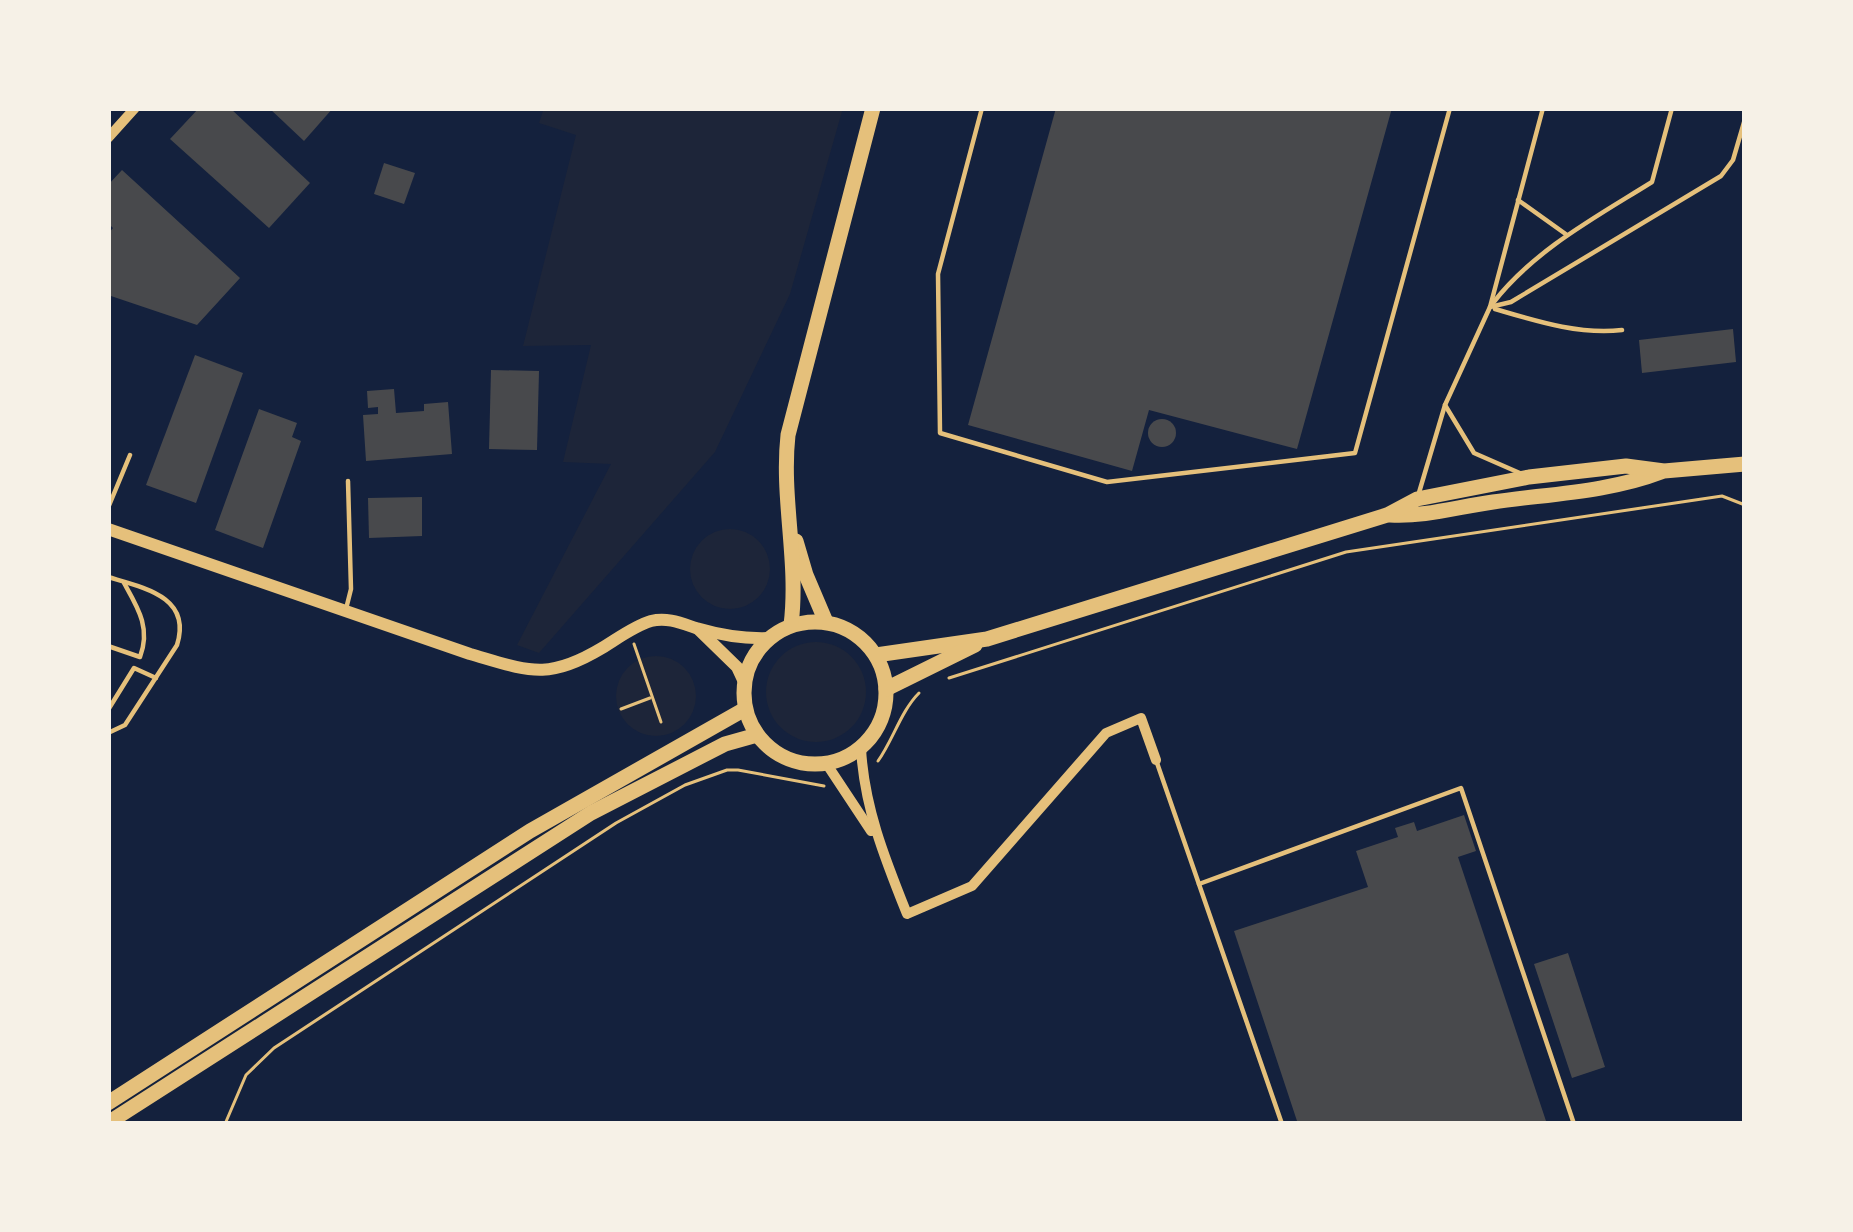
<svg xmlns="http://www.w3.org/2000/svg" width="1853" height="1232" font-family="'Varela Round',sans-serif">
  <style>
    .green { fill: #1d2539 }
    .building { fill: #48494c }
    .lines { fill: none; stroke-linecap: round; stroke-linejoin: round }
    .path { stroke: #e5c07b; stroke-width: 3 }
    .service { stroke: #e5c07b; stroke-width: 4.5 }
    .minor { stroke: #e5c07b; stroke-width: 10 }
    .tertiary { stroke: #e5c07b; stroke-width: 12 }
    .primary { stroke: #e5c07b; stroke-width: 15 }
  </style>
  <rect width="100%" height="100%" fill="#14213d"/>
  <g class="green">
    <polygon points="544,108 843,108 790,294 715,452 539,653 517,645 611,464 563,462 591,345 523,346 576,135 539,123"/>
    <circle cx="730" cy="569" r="40"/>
    <circle cx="816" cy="692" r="50"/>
    <circle cx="656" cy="696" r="40"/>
  </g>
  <g class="building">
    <polygon points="199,108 230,108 310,183 269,228 170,139"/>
    <polygon points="269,108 333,108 304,141"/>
    <polygon points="1056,108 1392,108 1297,449 1149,410 1132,471 968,425"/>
    <polygon points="384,163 415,173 404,204 374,194"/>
    <polygon points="122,170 240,278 197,325 108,295 108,234 113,228 108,223 108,185"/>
    <polygon points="1733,329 1736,362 1642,373 1639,340"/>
    <polygon points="195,355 243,373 196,503 146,485"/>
    <polygon points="491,370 539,371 537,450 489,449"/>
    <polygon points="394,389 396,413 424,411 424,404 448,402 452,454 366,461 363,415 378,414 378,407 368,408 367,391"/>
    <polygon points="259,409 297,423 292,437 301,441 263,548 215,530"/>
    <circle cx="1162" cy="433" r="14"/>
    <polygon points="422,497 422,536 369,538 368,498"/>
    <polygon points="1464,815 1476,851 1458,857 1547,1124 1298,1124 1234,931 1368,887 1356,851 1398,837 1395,828 1414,822 1417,831"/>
    <polygon points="1568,953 1605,1067 1572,1078 1534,964"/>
  </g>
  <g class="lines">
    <g class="path">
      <polyline points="634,644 661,722"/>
      <polyline points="949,678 1346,552 1722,496 1745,505"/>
      <polyline points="621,709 650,698"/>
      <path d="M 878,761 C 893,740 901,711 919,693"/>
      <polyline points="225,1124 246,1075 274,1048 616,823 685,785 727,770 738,770 824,786"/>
    </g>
    <g class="service">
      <polyline points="982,108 938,274 940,433 1107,482 1355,453 1450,108"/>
      <polyline points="1518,200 1567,235"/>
      <path d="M 1493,303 C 1534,250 1596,217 1652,182 L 1672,108"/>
      <polyline points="1490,307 1511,302 1721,176 1733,160 1745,119"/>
      <path d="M 1495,309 C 1536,321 1579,335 1622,330"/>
      <polyline points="1445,405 1474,453 1522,474"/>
      <polyline points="1418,496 1445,405 1490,307 1543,108"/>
      <polyline points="108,508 130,455"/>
      <path d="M 108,577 C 145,588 192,597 177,645 L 125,725 L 108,733"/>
      <polyline points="346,609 351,589 348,481"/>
      <path d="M 108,646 L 140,657 C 151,628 138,608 124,583"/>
      <polyline points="108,710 134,668 156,678"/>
      <polyline points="1156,760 1282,1124"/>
      <polyline points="1199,884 1461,788 1574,1124"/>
    </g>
    <g class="minor">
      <polyline points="108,138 135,108"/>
      <path d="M 861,748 C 864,807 885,859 907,914 L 972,886 L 1106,733 L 1141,718 L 1156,760"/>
      <polyline points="826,763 871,831"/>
    </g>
    <g class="tertiary">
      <path d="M 108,529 L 470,654 C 529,671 547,681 602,648 C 617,639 634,626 651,621 C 667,617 681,623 696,628 C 720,635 745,639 769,638"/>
      <polyline points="698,629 737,667 744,682"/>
    </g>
    <g class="primary">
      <path d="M 1390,515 C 1425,517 1457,507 1493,502 C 1548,494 1609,492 1661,472"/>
      <polyline points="796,541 806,575 826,622"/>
      <circle cx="815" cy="693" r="71"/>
      <path d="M 791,625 C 799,562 781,498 788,435 L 873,108"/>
      <polyline points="876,655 987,639 1387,515 1417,499 1529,477 1626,466 1664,471 1745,464"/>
      <polyline points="886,689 975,645"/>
      <polyline points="108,1103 530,831 745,709"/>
      <polyline points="108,1123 591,813 725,744 757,735"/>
    </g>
  </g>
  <rect width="1853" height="1232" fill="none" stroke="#f6f1e7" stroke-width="222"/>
</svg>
